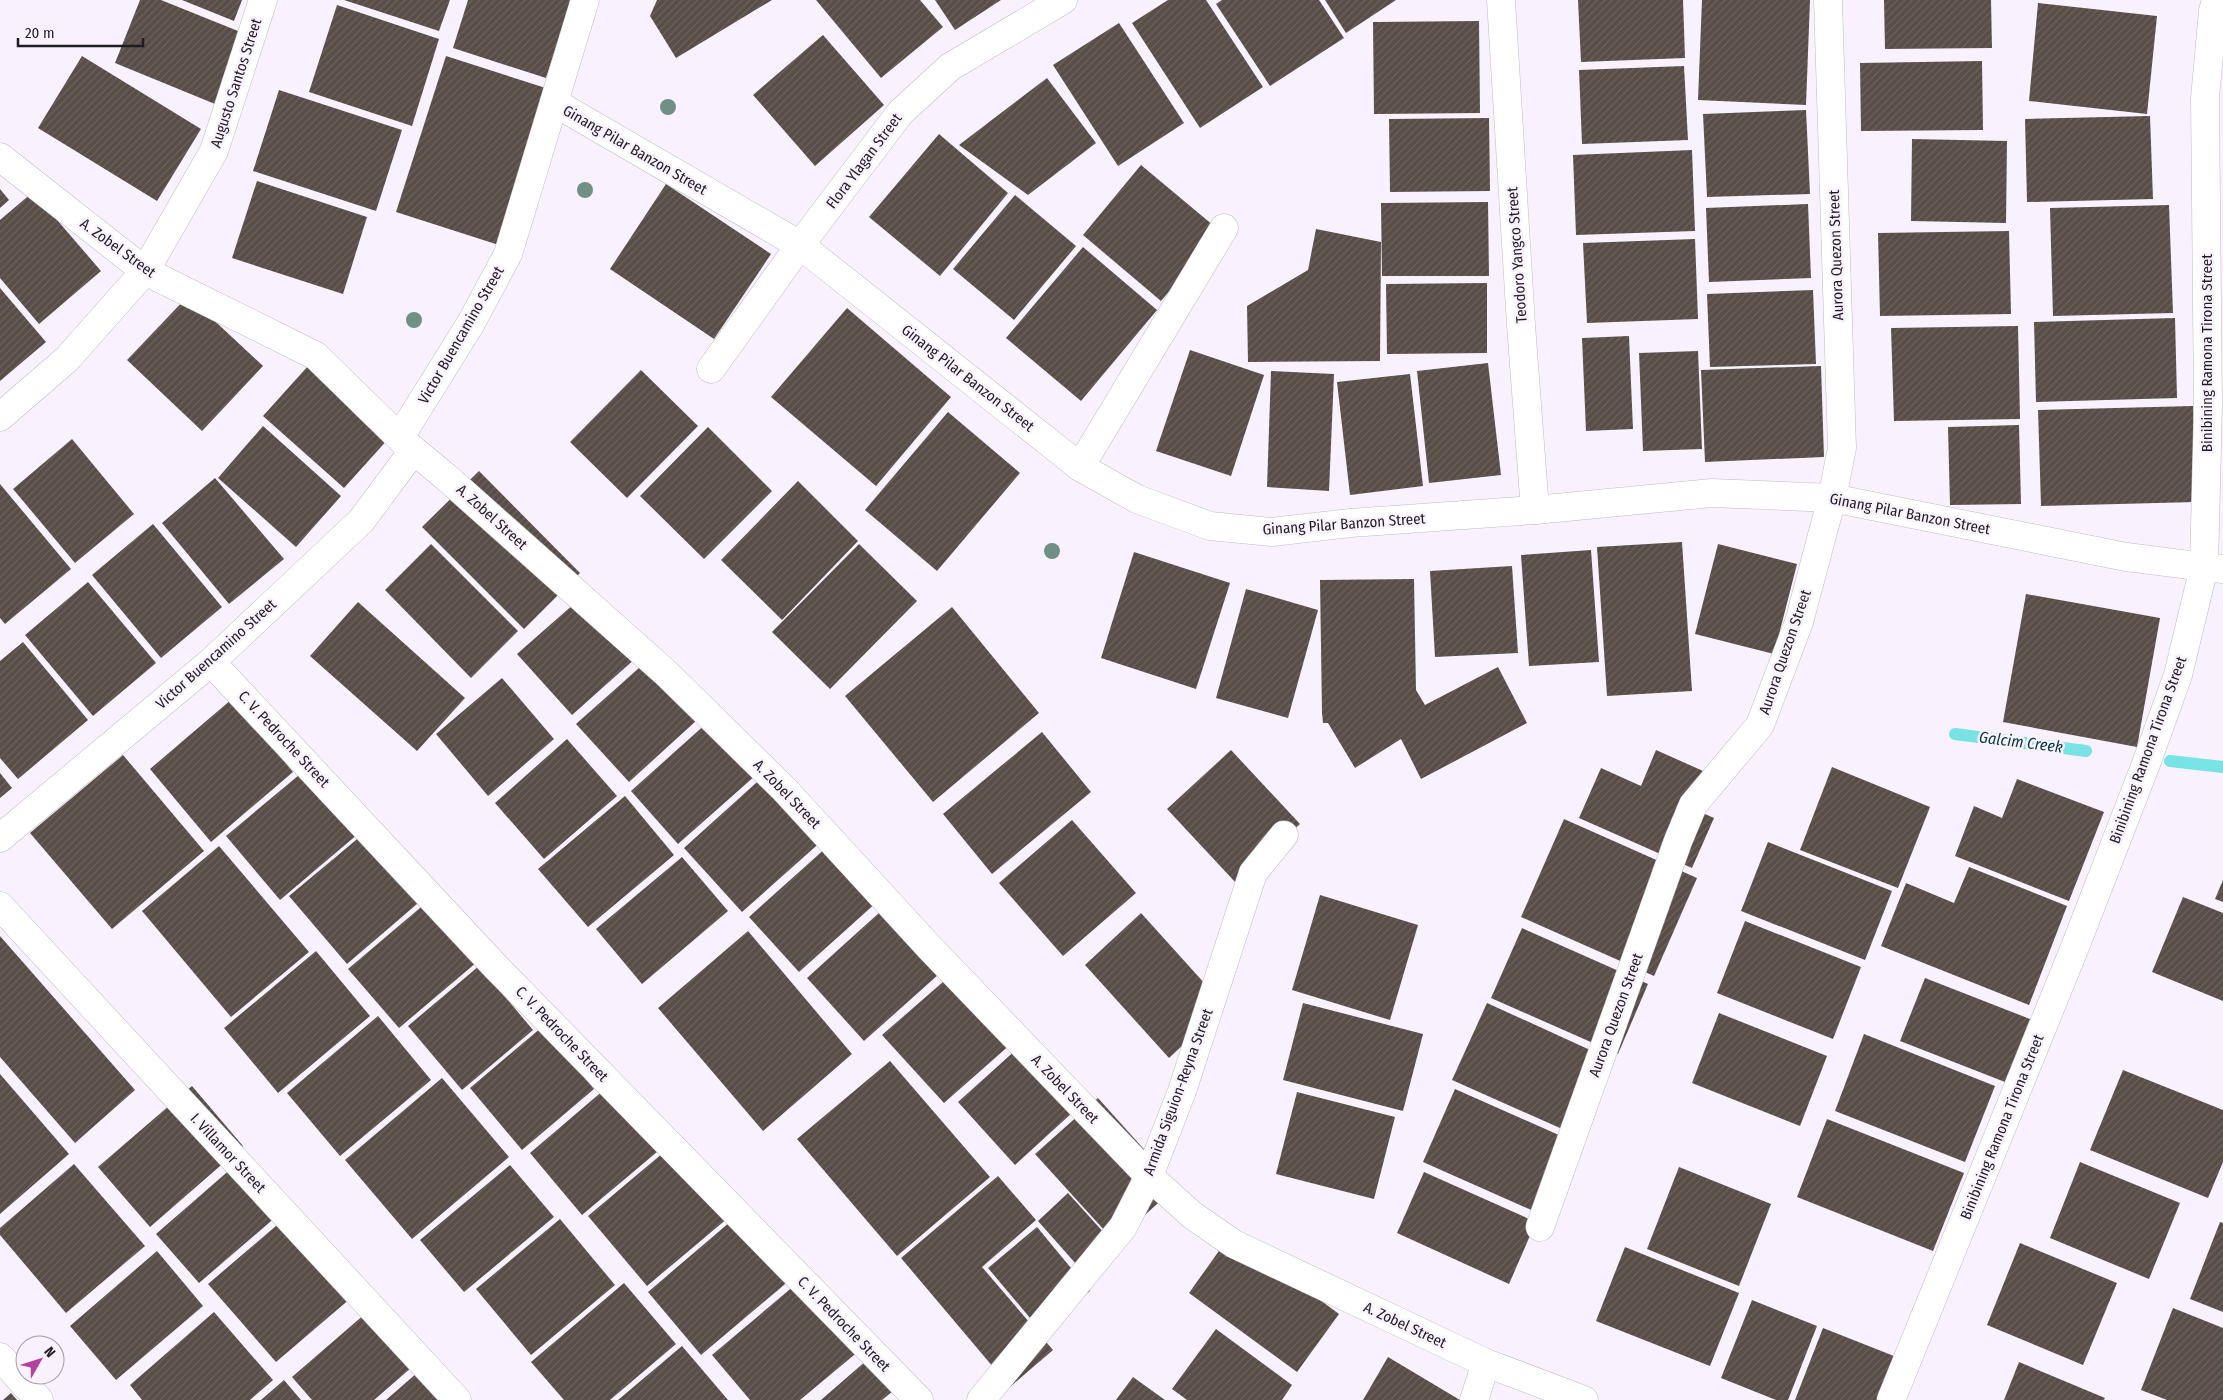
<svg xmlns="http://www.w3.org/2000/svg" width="2223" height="1400" font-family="'Fira Sans Condensed',sans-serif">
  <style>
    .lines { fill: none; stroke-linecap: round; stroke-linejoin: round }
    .stream { stroke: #77e3e5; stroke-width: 12 }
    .building { fill: url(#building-hatch) }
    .minor-casing { stroke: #c0bac6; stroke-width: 29 }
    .minor { stroke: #fff; stroke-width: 28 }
    .tree { fill: #719085 }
    .labels { text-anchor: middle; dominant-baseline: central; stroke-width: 5; stroke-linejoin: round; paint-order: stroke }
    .street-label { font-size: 15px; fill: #1f1d21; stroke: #f9f2fe }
    .water-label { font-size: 16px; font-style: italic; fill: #043a3b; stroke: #f9f2fe }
  </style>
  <defs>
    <pattern id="building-hatch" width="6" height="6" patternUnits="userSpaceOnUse" patternTransform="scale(1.25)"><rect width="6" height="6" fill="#584d47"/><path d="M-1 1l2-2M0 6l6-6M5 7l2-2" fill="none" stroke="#6c635e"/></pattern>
  </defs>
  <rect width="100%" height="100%" fill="#f9f2fe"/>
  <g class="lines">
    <g class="stream">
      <polyline points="1955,734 2086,751"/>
      <polyline points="2170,761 2223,767"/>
    </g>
  </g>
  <g class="building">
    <polygon points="140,0 161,0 243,33 215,104 115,63"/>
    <polygon points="182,0 242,0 234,21"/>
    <polygon points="344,0 450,0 439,31"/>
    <polygon points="468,0 571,0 546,78 453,48"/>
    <polygon points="657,0 772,0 676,58 650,16"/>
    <polygon points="816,0 920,0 943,27 881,78"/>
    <polygon points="935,0 1001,0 955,30"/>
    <polygon points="1168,0 1206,0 1263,87 1200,128 1132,23"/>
    <polygon points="1222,0 1319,0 1344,38 1270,86 1216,4"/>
    <polygon points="1325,0 1396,0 1346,33"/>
    <polygon points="1578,0 1683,0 1685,58 1581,62"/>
    <polygon points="1702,0 1810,0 1806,105 1698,100"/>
    <polygon points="1884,0 1991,0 1992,48 1885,49"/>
    <polygon points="2038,3 2157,16 2147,114 2029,101"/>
    <polygon points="337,5 439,39 412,126 309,92"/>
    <polygon points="1479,21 1480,113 1374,114 1373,22"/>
    <polygon points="1119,23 1184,123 1118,166 1053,65"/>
    <polygon points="823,35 884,105 815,166 753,95"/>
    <polygon points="82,56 201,129 157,201 38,128"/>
    <polygon points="446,56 555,91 505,247 396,212"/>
    <polygon points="1982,61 1983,130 1861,131 1860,63"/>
    <polygon points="1684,66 1688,140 1582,144 1579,70"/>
    <polygon points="1047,78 1096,143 1028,195 959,145"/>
    <polygon points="279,90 402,130 376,211 253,171"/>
    <polygon points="1806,110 1810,194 1707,197 1703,114"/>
    <polygon points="2150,116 2153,199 2027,202 2025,119"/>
    <polygon points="1489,118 1490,191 1390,192 1389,119"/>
    <polygon points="939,134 1008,193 940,276 869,217"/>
    <polygon points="1912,139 2007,141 2006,223 1911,221"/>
    <polygon points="1692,150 1695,231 1576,235 1573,155"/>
    <polygon points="1141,165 1220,231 1161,301 1083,235"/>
    <polygon points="257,181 367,217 343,294 232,258"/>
    <polygon points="666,184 771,254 714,339 610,269"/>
    <polygon points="0,189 9,200 0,208"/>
    <polygon points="33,192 101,271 39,324 0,278 0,220"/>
    <polygon points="1015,195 1076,246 1014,320 953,269"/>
    <polygon points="1488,202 1489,276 1382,276 1381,203"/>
    <polygon points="1808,204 1811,278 1709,282 1706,208"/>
    <polygon points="2169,205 2173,313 2053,316 2050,208"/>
    <polygon points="1316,229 1381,242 1380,361 1248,362 1247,306 1308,270"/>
    <polygon points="2009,231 2011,314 1880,316 1878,233"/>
    <polygon points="1695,239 1698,319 1587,323 1583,243"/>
    <polygon points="1083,247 1157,310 1081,401 1006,338"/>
    <polygon points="1487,283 1487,353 1387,354 1386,284"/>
    <polygon points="0,288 46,342 0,381"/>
    <polygon points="1813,290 1816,364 1710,367 1707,294"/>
    <polygon points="188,296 263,366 202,431 127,360"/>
    <polygon points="847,308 951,397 876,486 771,397"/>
    <polygon points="2175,318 2177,398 2036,402 2034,322"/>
    <polygon points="2018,326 2020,419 1894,421 1891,328"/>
    <polygon points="1629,336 1633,429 1586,431 1582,338"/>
    <polygon points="1190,350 1264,375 1231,476 1156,451"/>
    <polygon points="1698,351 1702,449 1643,451 1639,353"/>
    <polygon points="1488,363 1501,475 1429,483 1417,371"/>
    <polygon points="308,366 389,438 344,488 263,416"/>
    <polygon points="1821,366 1824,457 1705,462 1701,370"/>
    <polygon points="641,370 698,426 627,498 570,442"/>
    <polygon points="1271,371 1334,374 1329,491 1267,487"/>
    <polygon points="1410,374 1423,486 1350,495 1337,382"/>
    <polygon points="2193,406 2196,502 2041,506 2038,410"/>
    <polygon points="948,412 1020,473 937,571 865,510"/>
    <polygon points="2019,425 2021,504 1950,505 1948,427"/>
    <polygon points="263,426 341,496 296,547 218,478"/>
    <polygon points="708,427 772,491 704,559 640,496"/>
    <polygon points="72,439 134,514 75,563 13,489"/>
    <polygon points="479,471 580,573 524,629 422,527"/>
    <polygon points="215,478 284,559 229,604 162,523"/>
    <polygon points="798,481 858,541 782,620 721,560"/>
    <polygon points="0,484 71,569 5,624 0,618"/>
    <polygon points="153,524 222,607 161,658 92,575"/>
    <polygon points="1682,542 1692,691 1607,696 1597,547"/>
    <polygon points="431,544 518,631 471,678 385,590"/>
    <polygon points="859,544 917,601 830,689 772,632"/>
    <polygon points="1718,544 1797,564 1774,654 1695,634"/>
    <polygon points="1591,550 1599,662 1529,666 1521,555"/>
    <polygon points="1134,552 1230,583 1196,689 1101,658"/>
    <polygon points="1512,566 1518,653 1435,657 1430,571"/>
    <polygon points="1414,579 1416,690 1425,705 1498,667 1527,723 1421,779 1401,739 1355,768 1328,723 1323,723 1322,713 1320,580"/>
    <polygon points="88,582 156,663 93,716 25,635"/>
    <polygon points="592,588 646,649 572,715 517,654"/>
    <polygon points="1246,589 1318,610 1288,718 1216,698"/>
    <polygon points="2026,594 2160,618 2137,747 2003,722"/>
    <polygon points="358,602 465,698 417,751 310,656"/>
    <polygon points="952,607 1039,713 933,802 845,696"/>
    <polygon points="23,642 88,720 18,779 0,758 0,661"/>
    <polygon points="657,652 708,710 629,782 576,724"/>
    <polygon points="502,678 554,739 488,796 436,734"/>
    <polygon points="232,699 293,772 211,842 150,769"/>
    <polygon points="717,714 765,767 678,844 631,791"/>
    <polygon points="1042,732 1091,792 992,874 943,814"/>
    <polygon points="567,739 617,796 544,859 495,803"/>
    <polygon points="1231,750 1300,824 1236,883 1167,809"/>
    <polygon points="1656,750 1712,775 1696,810 1714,818 1692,868 1579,818 1601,768 1641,786"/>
    <polygon points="123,755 204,851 112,929 30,833"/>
    <polygon points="311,765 365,828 280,900 226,836"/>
    <polygon points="1832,767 1930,807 1898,888 1800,850"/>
    <polygon points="0,773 12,788 0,798"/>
    <polygon points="766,774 825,838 742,912 684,848"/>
    <polygon points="2017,779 2104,812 2069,901 1955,856 1974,806 2002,818"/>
    <polygon points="625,796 674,855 588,927 538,869"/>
    <polygon points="1564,819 1697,878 1654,976 1521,917"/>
    <polygon points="1072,820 1136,893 1063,956 999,883"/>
    <polygon points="368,830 424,898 347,964 289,896"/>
    <polygon points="1768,842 1892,891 1865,960 1741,911"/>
    <polygon points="219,846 309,952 231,1017 142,911"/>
    <polygon points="828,846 877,902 799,972 749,917"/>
    <polygon points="682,857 728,911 642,984 596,929"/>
    <polygon points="1969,867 2067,906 2029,1005 1881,946 1906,883 1954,903"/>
    <polygon points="2223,880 2223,902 2215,899"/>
    <polygon points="1320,895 1418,925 1390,1020 1292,990"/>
    <polygon points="2183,897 2223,913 2223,1001 2152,972"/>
    <polygon points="427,902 477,962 399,1028 348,969"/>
    <polygon points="891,902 948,966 864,1041 807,978"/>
    <polygon points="1141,913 1225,1006 1169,1058 1085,965"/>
    <polygon points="1745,921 1861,967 1833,1039 1717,993"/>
    <polygon points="1522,928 1648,984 1618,1054 1491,998"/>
    <polygon points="748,931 852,1054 763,1131 658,1008"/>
    <polygon points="0,936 135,1090 75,1143 0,1057"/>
    <polygon points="316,951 370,1016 278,1093 224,1028"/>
    <polygon points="479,966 533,1030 462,1090 408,1026"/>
    <polygon points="951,975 1012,1043 944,1103 882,1035"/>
    <polygon points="1925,978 2030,1019 2005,1082 1900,1041"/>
    <polygon points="1303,1003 1423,1034 1403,1111 1283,1080"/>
    <polygon points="1487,1003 1612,1060 1578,1136 1452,1080"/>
    <polygon points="1719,1013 1827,1056 1800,1126 1692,1083"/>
    <polygon points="378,1016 431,1080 340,1156 287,1093"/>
    <polygon points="542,1027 594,1089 522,1150 470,1088"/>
    <polygon points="1864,1034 1995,1086 1965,1162 1835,1111"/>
    <polygon points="1028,1039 1084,1102 1015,1165 958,1102"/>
    <polygon points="890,1061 990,1177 897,1256 797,1139"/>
    <polygon points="2123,1070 2223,1110 2223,1162 2208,1198 2090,1150"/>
    <polygon points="0,1074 69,1154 0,1214"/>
    <polygon points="442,1078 509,1157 412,1239 345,1160"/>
    <polygon points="192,1086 243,1146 150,1227 98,1167"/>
    <polygon points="605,1089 657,1152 582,1215 530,1153"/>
    <polygon points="1455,1089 1579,1144 1547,1217 1423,1162"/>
    <polygon points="1297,1092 1395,1117 1374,1199 1276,1174"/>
    <polygon points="1098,1098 1177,1186 1115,1242 1035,1154"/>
    <polygon points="1827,1119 1964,1173 1933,1251 1797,1197"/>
    <polygon points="682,1137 741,1207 647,1286 588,1216"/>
    <polygon points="248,1154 291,1204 199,1283 156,1234"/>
    <polygon points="2080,1162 2180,1203 2149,1279 2050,1238"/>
    <polygon points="74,1164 145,1246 66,1313 0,1235 0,1228"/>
    <polygon points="510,1165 554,1217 464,1292 420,1240"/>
    <polygon points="1679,1167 1771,1204 1739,1286 1647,1249"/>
    <polygon points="1424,1172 1536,1222 1509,1284 1397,1233"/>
    <polygon points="998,1176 1036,1220 982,1267 1053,1350 1010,1387 901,1258"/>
    <polygon points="1068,1193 1115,1245 1084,1273 1038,1221"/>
    <polygon points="297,1208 365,1286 276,1362 208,1284"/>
    <polygon points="737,1216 791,1279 701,1355 648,1292"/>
    <polygon points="560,1219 615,1285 531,1355 476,1289"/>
    <polygon points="2220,1222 2223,1223 2223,1312 2190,1299"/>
    <polygon points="1037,1227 1090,1291 1041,1331 988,1268"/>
    <polygon points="1231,1234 1339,1314 1297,1372 1189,1293"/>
    <polygon points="2020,1243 2117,1283 2083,1365 1987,1325"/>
    <polygon points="1625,1247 1739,1293 1710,1366 1596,1321"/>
    <polygon points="157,1251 203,1306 116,1380 70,1326"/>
    <polygon points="801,1280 860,1350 800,1400 750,1400 712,1355"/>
    <polygon points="624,1283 676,1344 610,1400 564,1400 531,1362"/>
    <polygon points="1752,1300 1817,1326 1788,1400 1776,1400 1721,1378"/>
    <polygon points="373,1307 419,1361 374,1400 312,1400 292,1377"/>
    <polygon points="2173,1308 2223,1328 2223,1400 2167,1400 2141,1390"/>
    <polygon points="214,1312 273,1380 250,1400 142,1400 130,1385"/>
    <polygon points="1823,1328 1899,1358 1883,1400 1795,1400"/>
    <polygon points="1216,1329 1292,1385 1282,1400 1187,1400 1172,1389"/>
    <polygon points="682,1346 728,1400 618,1400"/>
    <polygon points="1388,1357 1460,1400 1363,1400"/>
    <polygon points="867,1360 893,1391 882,1400 821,1400"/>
    <polygon points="2019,1362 2105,1398 2104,1400 2004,1400"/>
    <polygon points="425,1366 454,1400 386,1400"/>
    <polygon points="1133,1377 1165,1400 1116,1400"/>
    <polygon points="284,1380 301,1400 261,1400"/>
    <polygon points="11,1393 17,1400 3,1400"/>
  </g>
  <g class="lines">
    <g class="minor-casing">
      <g id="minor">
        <polyline points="1501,0 1521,325 1535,510"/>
        <polyline points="555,103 800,245 1080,467 1137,499 1210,526 1272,532 1350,523 1535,510 1712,493 1832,498 2126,557 2223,569"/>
        <polyline points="0,157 145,271 316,356 406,444 446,477 667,674 784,789 930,948 1149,1176 1192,1215 1234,1244 1486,1363 1584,1400"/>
        <polyline points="711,369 800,245 900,113 950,67 1063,0"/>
        <polyline points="0,417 67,359 145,271 214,151 263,0"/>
        <polyline points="400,437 471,323 508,254 585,0"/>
        <polyline points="1080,467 1224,228"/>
        <polyline points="211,662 495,966 919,1400"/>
        <polyline points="0,838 211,662 361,521 413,451"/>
        <polyline points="0,906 457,1400"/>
        <polyline points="1540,1227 1678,841 1693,805 1760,725 1799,622 1832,498 1842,448 1828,0"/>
        <polyline points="0,1357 39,1400"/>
        <polyline points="981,1400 1123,1227 1149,1176 1182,1091 1253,873 1284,835"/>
        <polyline points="1474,1400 1486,1363"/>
        <polyline points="1891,1400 2075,947 2146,764 2178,675 2204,567 2208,406 2205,98 2213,11 2216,0"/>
      </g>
    </g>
    <use href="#minor" class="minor"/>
  </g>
  <g class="tree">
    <circle cx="668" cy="107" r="8"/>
    <circle cx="585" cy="190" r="8"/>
    <circle cx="414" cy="320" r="8"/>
    <circle cx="1052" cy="551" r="8"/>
  </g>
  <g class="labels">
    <g class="street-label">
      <text transform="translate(236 83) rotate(-72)">Augusto Santos Street</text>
      <text transform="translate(635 150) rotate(30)">Ginang Pilar Banzon Street</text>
      <text transform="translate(864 161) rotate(-53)">Flora Ylagan Street</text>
      <text transform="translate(118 248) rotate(36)">A. Zobel Street</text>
      <text transform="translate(1517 255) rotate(-94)">Teodoro Yangco Street</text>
      <text transform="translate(1836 255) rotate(-92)">Aurora Quezon Street</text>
      <text transform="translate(461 335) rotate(-60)">Victor Buencamino Street</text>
      <text transform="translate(2207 353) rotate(-90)">Binibining Ramona Tirona Street</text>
      <text transform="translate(968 378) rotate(38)">Ginang Pilar Banzon Street</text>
      <text transform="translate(1910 514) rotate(11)">Ginang Pilar Banzon Street</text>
      <text transform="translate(492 517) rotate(42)">A. Zobel Street</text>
      <text transform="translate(1344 524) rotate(-4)">Ginang Pilar Banzon Street</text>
      <text transform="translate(1785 652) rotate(-71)">Aurora Quezon Street</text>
      <text transform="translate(216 654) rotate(-42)">Victor Buencamino Street</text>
      <text transform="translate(284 739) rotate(47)">C. V. Pedroche Street</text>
      <text transform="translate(2148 750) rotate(-70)">Binibining Ramona Tirona Street</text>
      <text transform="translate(787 794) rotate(46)">A. Zobel Street</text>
      <text transform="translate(1616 1015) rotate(-70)">Aurora Quezon Street</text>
      <text transform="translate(562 1034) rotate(46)">C. V. Pedroche Street</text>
      <text transform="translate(1065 1089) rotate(46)">A. Zobel Street</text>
      <text transform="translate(1178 1092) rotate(-70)">Armida Siguion-Reyna Street</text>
      <text transform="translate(2002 1127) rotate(-68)">Binibining Ramona Tirona Street</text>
      <text transform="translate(228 1153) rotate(47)">I. Villamor Street</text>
      <text transform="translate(844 1324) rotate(46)">C. V. Pedroche Street</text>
      <text transform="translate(1405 1325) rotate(25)">A. Zobel Street</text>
    </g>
    <g class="water-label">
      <text transform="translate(2021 742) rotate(7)">Galcim Creek</text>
    </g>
  </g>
  <g transform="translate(40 1360) rotate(51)"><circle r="24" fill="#f9f2fe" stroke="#a29da6"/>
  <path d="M0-4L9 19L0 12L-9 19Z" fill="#b2429f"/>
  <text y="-8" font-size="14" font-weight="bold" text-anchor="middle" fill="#1f1d21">N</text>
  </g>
  <path d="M18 38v8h125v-8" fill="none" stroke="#1f1d21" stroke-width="2.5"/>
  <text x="25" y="38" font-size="15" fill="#1f1d21" stroke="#f9f2fe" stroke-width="4" paint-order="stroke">20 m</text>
</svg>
